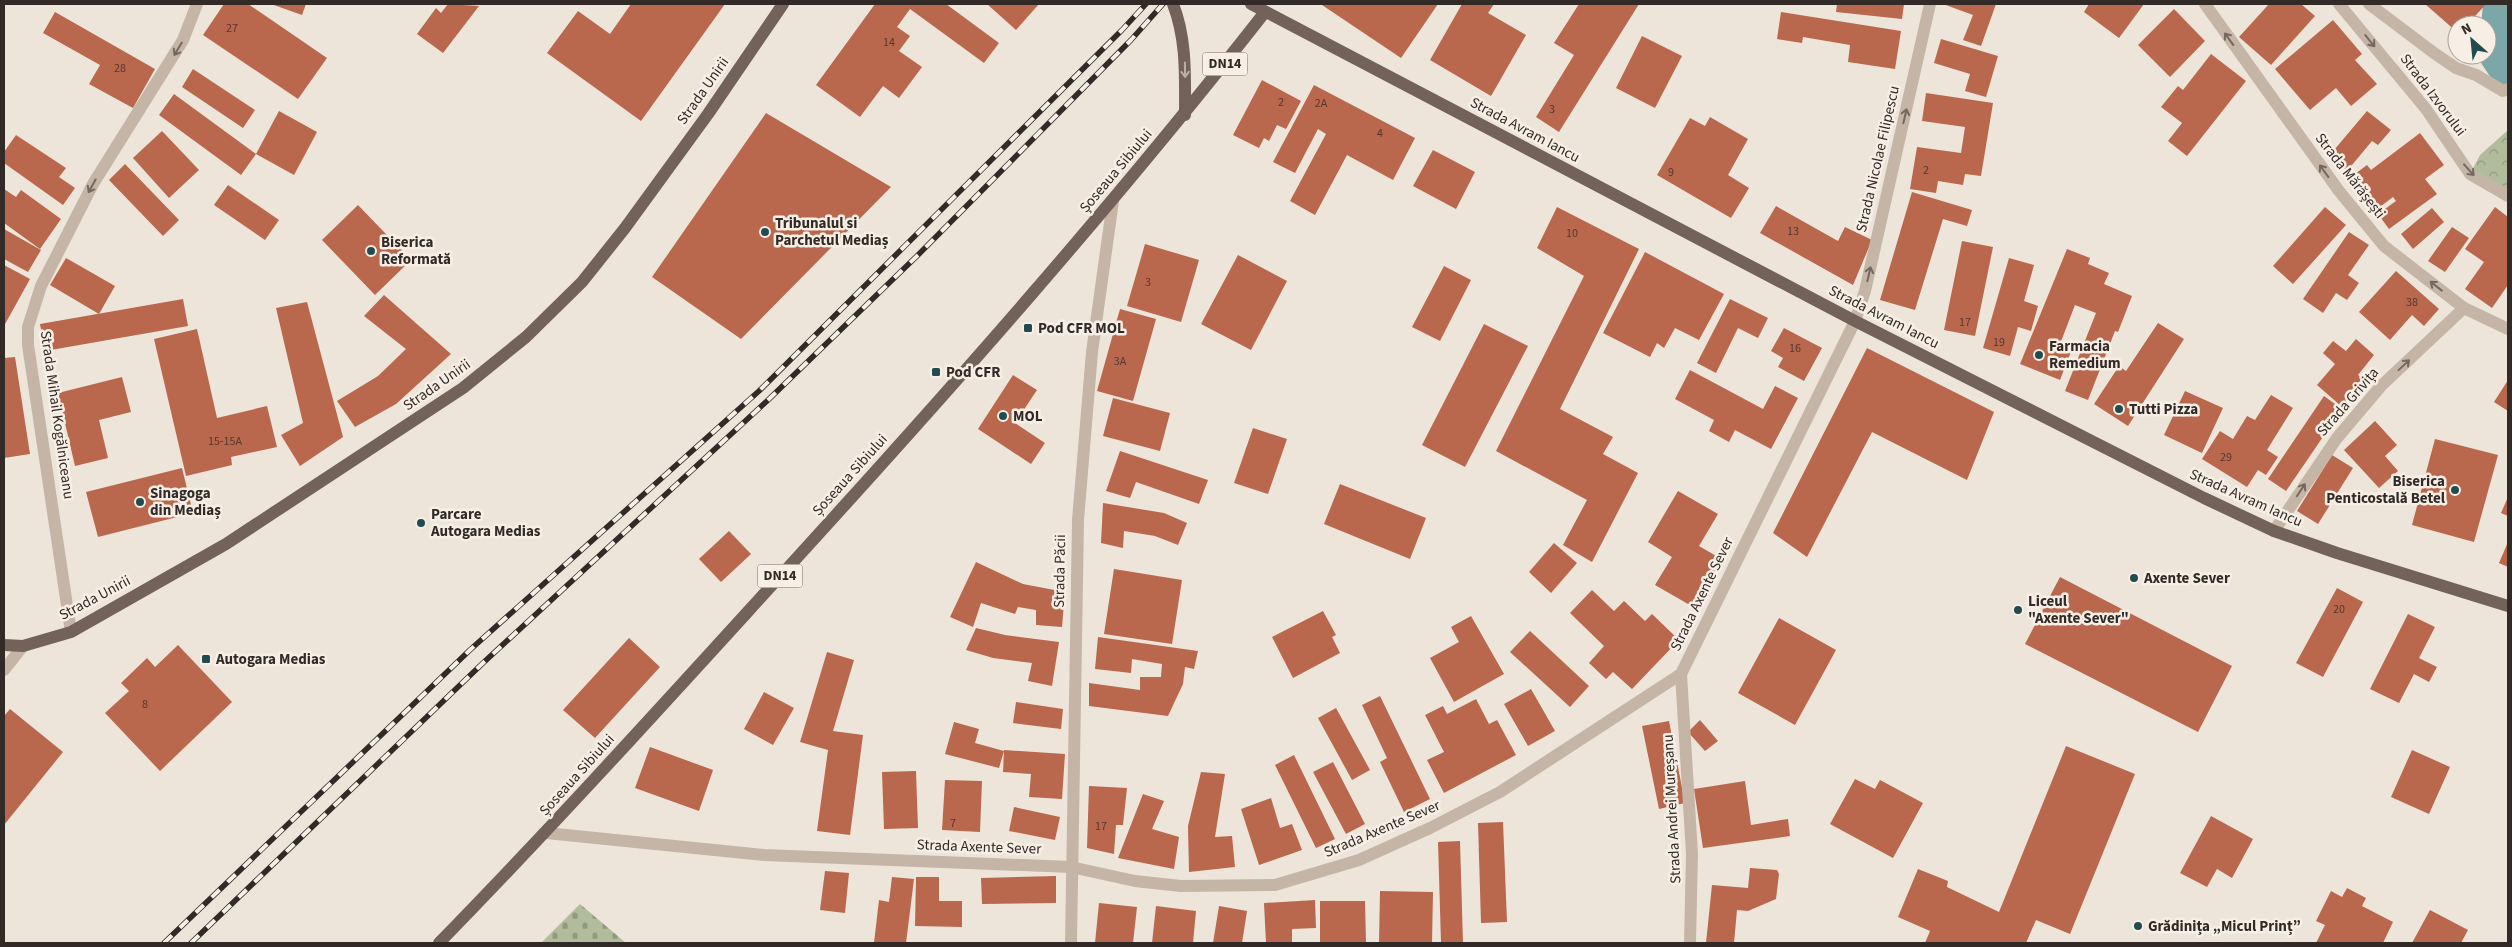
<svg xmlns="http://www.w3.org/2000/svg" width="2512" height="947" font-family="'Source Sans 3',sans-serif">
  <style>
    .cemetery { fill: url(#cemetery-stones) }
    .park { fill: url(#park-crowns) }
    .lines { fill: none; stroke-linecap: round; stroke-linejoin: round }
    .river { stroke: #7ca7a8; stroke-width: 46 }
    .building { fill: #b9674d }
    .minor { stroke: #c5b5a7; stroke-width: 12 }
    .major { stroke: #736259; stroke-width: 12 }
    .rail-casing { stroke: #322a27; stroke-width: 5.5 }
    .rail { stroke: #f7efe5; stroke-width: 4; stroke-dasharray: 11; stroke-linecap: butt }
    .oneway { stroke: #746961 }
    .oneway2 { stroke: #bcb0a6 }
    .poi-dot { fill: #214c4f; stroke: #f7efe5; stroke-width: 2 }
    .labels { text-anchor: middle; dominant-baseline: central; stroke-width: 5; stroke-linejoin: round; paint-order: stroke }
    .number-label { font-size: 12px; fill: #543930 }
    .shield { fill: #f7efe5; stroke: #6d6560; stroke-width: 1 }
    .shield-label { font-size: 14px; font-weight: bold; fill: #322a27 }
    .street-label { font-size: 15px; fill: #322a27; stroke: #f7efe5 }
    .poi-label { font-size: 15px; font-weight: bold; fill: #322a27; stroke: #f7efe5; text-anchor: start }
  </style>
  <defs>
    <pattern id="cemetery-stones" width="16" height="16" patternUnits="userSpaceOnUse" patternTransform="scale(1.25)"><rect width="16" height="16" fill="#b1bc9c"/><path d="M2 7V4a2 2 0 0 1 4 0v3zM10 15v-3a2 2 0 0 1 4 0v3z" fill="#91997f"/></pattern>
    <pattern id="park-crowns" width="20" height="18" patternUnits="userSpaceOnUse" patternTransform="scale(1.25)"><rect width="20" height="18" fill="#b1bc9c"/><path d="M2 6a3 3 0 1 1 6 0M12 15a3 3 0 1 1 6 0" fill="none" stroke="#91997f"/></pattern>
  </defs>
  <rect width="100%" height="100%" fill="#eee5da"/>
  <polygon class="cemetery" points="580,904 626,943 541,943"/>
  <polygon class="park" points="2508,130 2508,196 2470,174 2480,155"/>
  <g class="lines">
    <polyline class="river" points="2506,4 2502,53 2508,62"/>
  </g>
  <g class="building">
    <polygon points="224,4 248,4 327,58 298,99 203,35"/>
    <polygon points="271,4 306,4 302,15"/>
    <polygon points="448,4 479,6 443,53 417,34 436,8 441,13"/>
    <polygon points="631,4 725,4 641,121 547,53 578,11 610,34"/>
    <polygon points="875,4 946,4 999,43 984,63 910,9 897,27 910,36 899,51 922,67 899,98 883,86 860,117 816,85"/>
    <polygon points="987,4 1039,4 1016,30"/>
    <polygon points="1323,4 1438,4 1401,58 1322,5"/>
    <polygon points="1462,4 1494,4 1488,13 1526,35 1491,96 1430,60"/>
    <polygon points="1579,4 1639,4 1559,132 1536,117 1574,55 1554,43"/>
    <polygon points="1837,4 1904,4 1902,19 1836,12"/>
    <polygon points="1943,4 1996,4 1981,46 1963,40 1973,15"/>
    <polygon points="2089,4 2144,4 2119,38 2084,12"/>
    <polygon points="2269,4 2301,4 2315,16 2271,65 2239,37"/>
    <polygon points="2425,4 2486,4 2467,25 2457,25 2457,32"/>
    <polygon points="2174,9 2205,41 2170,77 2138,45"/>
    <polygon points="55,12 155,69 133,108 89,84 100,65 43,33"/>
    <polygon points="1781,12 1901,31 1895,69 1848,62 1850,45 1803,37 1802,43 1777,39"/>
    <polygon points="2333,20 2362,54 2355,60 2377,84 2351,106 2336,88 2310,110 2275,69"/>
    <polygon points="1642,36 1682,56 1655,108 1616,88"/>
    <polygon points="1941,39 1998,56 1986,97 1965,91 1970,74 1934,63"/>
    <polygon points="2211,54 2246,81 2187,156 2168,141 2182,123 2161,107 2178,86 2183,90"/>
    <polygon points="193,69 255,110 243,128 182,87"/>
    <polygon points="1262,80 1301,101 1286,129 1277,125 1269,141 1264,138 1259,148 1233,135"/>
    <polygon points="1314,85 1415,138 1393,180 1347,155 1315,215 1290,201 1326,134 1318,129 1295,173 1273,162"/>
    <polygon points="1926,93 1993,103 1981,176 1965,174 1963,185 1938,181 1936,193 1910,189 1917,147 1961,153 1965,127 1922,121"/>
    <polygon points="174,94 256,154 279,111 317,132 294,175 256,154 241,175 159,115"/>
    <polygon points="2367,111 2391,130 2378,145 2372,141 2347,171 2329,156"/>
    <polygon points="766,113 891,187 741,339 652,277"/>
    <polygon points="1710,117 1748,139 1728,175 1749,188 1731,218 1657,175 1690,118 1705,126"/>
    <polygon points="162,131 199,170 169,198 133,158"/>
    <polygon points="2420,133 2444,165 2425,179 2437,194 2389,229 2378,214 2396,201 2393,197 2372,213 2347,180 2367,165 2371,170"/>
    <polygon points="16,135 66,168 59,177 75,188 63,205 4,163 4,152"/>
    <polygon points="1433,150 1475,172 1456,209 1413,186"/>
    <polygon points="125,164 179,220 163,236 109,180"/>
    <polygon points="228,185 279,220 265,240 214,205"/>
    <polygon points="4,189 16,197 21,190 61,219 40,249 4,223"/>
    <polygon points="1912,192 1972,210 1967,226 1943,219 1915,310 1880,300"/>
    <polygon points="358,205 411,260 375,295 322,240"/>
    <polygon points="1776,206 1838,241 1845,227 1872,240 1853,285 1760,233"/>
    <polygon points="1557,207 1639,249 1560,409 1613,437 1603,454 1638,473 1592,562 1563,545 1587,500 1496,451 1584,276 1537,248"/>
    <polygon points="2325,207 2346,225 2293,284 2273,266"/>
    <polygon points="2495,207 2508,217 2508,285 2492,308 2465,289 2484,262 2465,249"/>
    <polygon points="2432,208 2444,222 2413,249 2401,234"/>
    <polygon points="2452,227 2469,238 2445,272 2428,261"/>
    <polygon points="4,229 41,250 28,272 4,259"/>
    <polygon points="2349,232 2369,245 2348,275 2359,283 2347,300 2336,293 2323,313 2303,299"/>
    <polygon points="1962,241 1993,247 1975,336 1944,330"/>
    <polygon points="1145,244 1199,260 1181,322 1127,306"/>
    <polygon points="2067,249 2090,258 2088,264 2109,273 2104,284 2132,296 2118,332 2115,331 2088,400 2065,391 2096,313 2075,305 2060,344 2072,349 2060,380 2020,364"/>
    <polygon points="1645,252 1724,294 1699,340 1675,328 1664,348 1657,343 1650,357 1603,333"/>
    <polygon points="1238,255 1287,281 1251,350 1201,324"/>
    <polygon points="66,258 115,286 99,314 50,285"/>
    <polygon points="2009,258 2034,265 2024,301 2038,306 2031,331 2018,327 2010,356 1983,348"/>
    <polygon points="4,265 30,279 4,326"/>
    <polygon points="1444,266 1471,280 1440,341 1412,327"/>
    <polygon points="2396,271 2439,309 2424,326 2412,315 2390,340 2359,312"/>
    <polygon points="384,295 451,354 396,404 355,427 337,401 378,376 406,349 364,316"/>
    <polygon points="183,299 188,326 45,351 40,324"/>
    <polygon points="1730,299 1768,318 1758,338 1738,328 1716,373 1697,363"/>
    <polygon points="307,302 343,437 300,466 281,435 303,423 276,308"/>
    <polygon points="1120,309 1156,319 1133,401 1097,391"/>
    <polygon points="2158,323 2184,339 2128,426 2094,404 2119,366 2126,371"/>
    <polygon points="1484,324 1528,346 1465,467 1422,445"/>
    <polygon points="1784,328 1822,348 1804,381 1778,367 1783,358 1771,351"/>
    <polygon points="197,329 217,418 267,406 277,447 231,457 232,465 186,476 154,339"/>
    <polygon points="2356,339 2374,355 2358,375 2364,380 2341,406 2317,385 2335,364 2323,353 2333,341 2346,351"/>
    <polygon points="1867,348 1994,412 1967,480 1872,432 1807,557 1773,533"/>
    <polygon points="15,357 30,454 4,458 4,358"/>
    <polygon points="1690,370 1763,409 1775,386 1798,398 1771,449 1735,430 1729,442 1709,431 1714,420 1675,399"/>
    <polygon points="1013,375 1037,390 1015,423 1045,443 1031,464 978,429"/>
    <polygon points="122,377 131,412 99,420 108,458 75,466 58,393"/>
    <polygon points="2508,380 2508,411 2494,402"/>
    <polygon points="2185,391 2223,408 2202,453 2164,435"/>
    <polygon points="2271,395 2293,408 2267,450 2278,457 2266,475 2258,470 2247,487 2202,459 2220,431 2233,439 2247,416 2255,420"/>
    <polygon points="2324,396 2342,409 2286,491 2268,479"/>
    <polygon points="1113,398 1170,413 1160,451 1103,436"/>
    <polygon points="2375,421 2397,445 2385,456 2398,471 2379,488 2344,450"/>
    <polygon points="1253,428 1287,439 1268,494 1234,483"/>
    <polygon points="2435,439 2498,455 2474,542 2412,525"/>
    <polygon points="1120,451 1208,480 1199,504 1136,482 1130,498 1106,491"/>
    <polygon points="2332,455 2353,468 2318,524 2297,511"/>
    <polygon points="182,468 193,513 98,537 86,492"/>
    <polygon points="1340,484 1426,518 1410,559 1324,524"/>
    <polygon points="1678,491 1718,514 1699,546 1723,560 1695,608 1655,585 1672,557 1648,542"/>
    <polygon points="2508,497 2508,516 2501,513"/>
    <polygon points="1103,503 1164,513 1187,523 1178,545 1155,536 1124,531 1123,548 1101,543"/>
    <polygon points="729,531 751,554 721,582 699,559"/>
    <polygon points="2508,542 2508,567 2499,563"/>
    <polygon points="1554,543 1577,563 1551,593 1529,572"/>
    <polygon points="976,562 1023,584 1065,592 1062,627 1036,625 1036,610 1018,607 1015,614 981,603 973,627 950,617"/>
    <polygon points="1114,569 1182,580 1172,644 1104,634"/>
    <polygon points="2060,577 2232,666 2198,732 2025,644"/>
    <polygon points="2337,588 2363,602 2323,677 2296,663"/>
    <polygon points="1592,590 1614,611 1624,601 1645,621 1652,614 1679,640 1632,689 1613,672 1606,679 1589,663 1604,646 1570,613"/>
    <polygon points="1323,611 1336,635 1332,637 1340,653 1293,678 1272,637"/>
    <polygon points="2408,614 2435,627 2419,658 2437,667 2429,682 2414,674 2399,703 2370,689"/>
    <polygon points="1471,616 1504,674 1454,702 1430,658 1459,642 1451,627"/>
    <polygon points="1779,618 1836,650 1795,725 1738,693"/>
    <polygon points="976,628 1005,635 1059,642 1052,686 1028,681 1032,663 993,658 966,650"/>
    <polygon points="1530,631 1589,686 1570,707 1510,652"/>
    <polygon points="1098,637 1198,651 1194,669 1185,667 1183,684 1168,716 1089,706 1089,683 1140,690 1140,677 1161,677 1162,664 1132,659 1131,673 1095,669"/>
    <polygon points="629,638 660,667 595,738 563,710"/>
    <polygon points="178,645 232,702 160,771 105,713 129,691 121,683 147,658 155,667"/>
    <polygon points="827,652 854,660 833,731 863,735 850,835 817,831 828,750 800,742"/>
    <polygon points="1531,689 1555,731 1528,746 1504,704"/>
    <polygon points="764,692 794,708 773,745 744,729"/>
    <polygon points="1380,696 1430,799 1404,812 1380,762 1387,758 1362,705"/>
    <polygon points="1476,699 1489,724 1497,720 1516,755 1444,793 1427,760 1444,752 1425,715 1443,706 1447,714"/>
    <polygon points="1016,702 1063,709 1061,729 1013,723"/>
    <polygon points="1336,708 1370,770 1352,780 1318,718"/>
    <polygon points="10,709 63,752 4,825 4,716"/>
    <polygon points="1700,720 1718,741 1705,751 1688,732"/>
    <polygon points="1669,721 1685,803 1659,809 1642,726"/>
    <polygon points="954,722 979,729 975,743 1004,751 999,768 945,754"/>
    <polygon points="2066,746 2135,774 2070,934 2036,920 2026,943 1925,943 1930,931 1898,917 1918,869 1948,881 1947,887 1999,912"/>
    <polygon points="650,747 713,770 699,811 635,788"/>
    <polygon points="1004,750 1065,754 1062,799 1029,797 1031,774 1003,772"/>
    <polygon points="2412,750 2450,767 2429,814 2391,797"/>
    <polygon points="1294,755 1335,839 1316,848 1275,765"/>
    <polygon points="1333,762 1365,824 1346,834 1313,772"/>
    <polygon points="916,771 918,828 884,829 882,772"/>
    <polygon points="1201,772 1225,774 1215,837 1232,836 1235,867 1189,872 1188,826"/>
    <polygon points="1855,779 1875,789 1880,780 1923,803 1893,858 1830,824"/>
    <polygon points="945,780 982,781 980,832 942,830"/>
    <polygon points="1745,781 1751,825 1788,819 1790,836 1703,848 1694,789"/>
    <polygon points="1089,786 1127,788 1123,825 1116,825 1114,854 1087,848"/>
    <polygon points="1143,794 1164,801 1152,829 1179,837 1174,869 1118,858"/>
    <polygon points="1271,798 1280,828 1292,824 1302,850 1259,865 1241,809"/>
    <polygon points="1014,807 1060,817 1055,840 1009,831"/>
    <polygon points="2211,816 2253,839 2232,878 2217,869 2207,887 2180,873"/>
    <polygon points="1503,822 1507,922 1481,923 1478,823"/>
    <polygon points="1460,841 1463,943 1441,943 1438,842"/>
    <polygon points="1750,868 1777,870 1779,874 1776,899 1748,911 1737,910 1734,943 1706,943 1712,885 1748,888"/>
    <polygon points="825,871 849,873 845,913 820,910"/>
    <polygon points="1056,876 1056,903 982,904 981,878"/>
    <polygon points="892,877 914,879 906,943 874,943 879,900 889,902"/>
    <polygon points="916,877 939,877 939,901 962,901 962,927 915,926"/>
    <polygon points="2347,888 2366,898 2362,906 2393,922 2383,943 2316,943 2325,925 2316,921 2331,891 2342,897"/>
    <polygon points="1380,891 1433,892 1432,943 1379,943"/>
    <polygon points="1315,900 1316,928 1292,929 1292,943 1266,943 1264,903"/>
    <polygon points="1320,901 1365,901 1366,943 1320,943"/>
    <polygon points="1099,903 1137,907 1133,943 1095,943"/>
    <polygon points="1156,906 1196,911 1193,943 1152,943"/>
    <polygon points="1219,906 1247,911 1242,943 1213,943"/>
    <polygon points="2430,910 2468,930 2461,943 2412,943"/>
  </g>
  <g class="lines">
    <g class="minor">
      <polyline points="2205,4 2339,191 2384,246 2464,308 2508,329"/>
      <polyline points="2339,4 2426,109 2470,174 2508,196"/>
      <polyline points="2369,4 2434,53 2456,68 2476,75 2503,91 2508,89"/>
      <polyline points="2274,531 2337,438 2381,386 2464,308"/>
      <polyline points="71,632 28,345 28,327 41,286 93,184 183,40 197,4"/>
      <polyline points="4,670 23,646"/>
      <polyline points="1681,674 1692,854 1690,943"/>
      <polyline points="546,833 764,855 1071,867 1135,881 1181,886 1275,885 1359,860 1430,828 1500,792 1681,674 1855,321 1865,291 1930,4"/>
      <polyline points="1071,943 1078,520 1092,352 1113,201"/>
    </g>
    <g class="major">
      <path d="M 1173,4 C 1187,40 1185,77 1185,115"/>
      <polyline points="1251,4 1855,321 2204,498 2274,531 2337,553 2508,606"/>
      <polyline points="4,645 23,646 71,632 226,544 463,388 526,337 582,282 625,228 708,114 783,4"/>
      <path d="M 439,943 C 557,822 670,697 784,572 C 950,390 1113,206 1265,12"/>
    </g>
    <g class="rail-casing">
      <g id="rail">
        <polyline points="164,943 471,649 759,391 1122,30 1146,4"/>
        <polyline points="191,943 483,663 767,401 918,255 1131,40 1163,4"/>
      </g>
    </g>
    <use href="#rail" class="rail"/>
  </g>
  <defs><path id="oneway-shaft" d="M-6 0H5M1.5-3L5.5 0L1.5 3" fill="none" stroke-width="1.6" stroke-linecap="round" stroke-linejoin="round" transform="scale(1.25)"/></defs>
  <g class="oneway">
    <use href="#oneway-shaft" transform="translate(2229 39) rotate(-126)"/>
    <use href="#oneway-shaft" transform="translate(2370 41) rotate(51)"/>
    <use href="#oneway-shaft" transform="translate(178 49) rotate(121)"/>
    <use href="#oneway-shaft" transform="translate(1905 116) rotate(-77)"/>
    <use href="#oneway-shaft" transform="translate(2469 170) rotate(48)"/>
    <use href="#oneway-shaft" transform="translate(2324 171) rotate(-126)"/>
    <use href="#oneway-shaft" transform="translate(92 186) rotate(119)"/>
    <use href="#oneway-shaft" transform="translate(1869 274) rotate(-77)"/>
    <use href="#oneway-shaft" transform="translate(2436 286) rotate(-142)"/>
    <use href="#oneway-shaft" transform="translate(2404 365) rotate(-43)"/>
    <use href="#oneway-shaft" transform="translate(2301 490) rotate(-56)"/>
  </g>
  <use class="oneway2" href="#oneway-shaft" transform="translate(1185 70) rotate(89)"/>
  <g class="poi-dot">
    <circle cx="765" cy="232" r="5"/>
    <circle cx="371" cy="251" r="5"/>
    <rect x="1023" y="323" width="10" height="10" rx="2.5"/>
    <circle cx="2039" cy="355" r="5"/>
    <rect x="931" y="367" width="10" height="10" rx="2.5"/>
    <circle cx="2119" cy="409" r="5"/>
    <circle cx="1003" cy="416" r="5"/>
    <circle cx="2455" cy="490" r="5"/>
    <circle cx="140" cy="502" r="5"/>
    <circle cx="421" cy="523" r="5"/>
    <circle cx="2134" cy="578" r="5"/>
    <circle cx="2018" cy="610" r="5"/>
    <rect x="201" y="654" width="10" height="10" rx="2.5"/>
    <circle cx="2138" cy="926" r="5"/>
  </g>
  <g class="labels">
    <g class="number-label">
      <text x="232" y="28">27</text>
      <text x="889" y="42">14</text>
      <text x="120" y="68">28</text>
      <text x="1281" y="102">2</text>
      <text x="1321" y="103">2A</text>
      <text x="1552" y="109">3</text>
      <text x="1380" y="133">4</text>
      <text x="1926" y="170">2</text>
      <text x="1671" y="172">9</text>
      <text x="1793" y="231">13</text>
      <text x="1572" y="233">10</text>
      <text x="1148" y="282">3</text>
      <text x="2412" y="302">38</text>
      <text x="1965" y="322">17</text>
      <text x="1999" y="342">19</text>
      <text x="1795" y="348">16</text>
      <text x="1120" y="361">3A</text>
      <text x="225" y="441">15-15A</text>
      <text x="2226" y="457">29</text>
      <text x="2339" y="609">20</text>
      <text x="145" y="704">8</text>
      <text x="953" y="823">7</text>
      <text x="1101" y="826">17</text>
    </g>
    <g class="shield">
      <rect x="1202.5" y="52.5" width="45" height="23" rx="4"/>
      <rect x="757.5" y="564.5" width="45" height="23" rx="4"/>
    </g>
    <g class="shield-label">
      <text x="1225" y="64">DN14</text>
      <text x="780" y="576">DN14</text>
    </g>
    <g class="street-label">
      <text transform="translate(703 91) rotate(-55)">Strada Unirii</text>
      <text transform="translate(2433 95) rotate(53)">Strada Izvorului</text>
      <text transform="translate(1525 130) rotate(28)">Strada Avram Iancu</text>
      <text transform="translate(1878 159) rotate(-77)">Strada Nicolae Filipescu</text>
      <text transform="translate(1116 171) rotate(-50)">Șoseaua Sibiului</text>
      <text transform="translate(2350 176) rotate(52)">Strada Mărășești</text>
      <text transform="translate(1884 317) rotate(27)">Strada Avram Iancu</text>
      <text transform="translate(437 385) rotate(-35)">Strada Unirii</text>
      <text transform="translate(2348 402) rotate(-49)">Strada Grivița</text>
      <text transform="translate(57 415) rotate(82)">Strada Mihail Kogălniceanu</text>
      <text transform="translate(850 475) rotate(-48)">Șoseaua Sibiului</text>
      <text transform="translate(2246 498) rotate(24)">Strada Avram Iancu</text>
      <text transform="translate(1060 571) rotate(-89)">Strada Păcii</text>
      <text transform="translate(1702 594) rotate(-64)">Strada Axente Sever</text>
      <text transform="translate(95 598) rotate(-28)">Strada Unirii</text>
      <text transform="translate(577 775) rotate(-48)">Șoseaua Sibiului</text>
      <text transform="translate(1672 809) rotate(-93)">Strada Andrei Mureșanu</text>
      <text transform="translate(1382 829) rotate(-23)">Strada Axente Sever</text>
      <text transform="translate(979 847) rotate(2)">Strada Axente Sever</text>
    </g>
    <g class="poi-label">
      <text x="775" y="223">Tribunalul si<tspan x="775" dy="17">Parchetul Mediaș</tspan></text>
      <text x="381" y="242">Biserica<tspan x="381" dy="17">Reformată</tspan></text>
      <text x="1038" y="328">Pod CFR MOL</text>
      <text x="2049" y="346">Farmacia<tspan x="2049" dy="17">Remedium</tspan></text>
      <text x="946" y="372">Pod CFR</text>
      <text x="2129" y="409">Tutti Pizza</text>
      <text x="1013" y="416">MOL</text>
      <text x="2445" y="481" text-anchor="end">Biserica<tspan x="2445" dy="17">Penticostală Betel</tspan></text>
      <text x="150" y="493">Sinagoga<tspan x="150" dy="17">din Mediaș</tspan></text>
      <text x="431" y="514">Parcare<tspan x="431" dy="17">Autogara Medias</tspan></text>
      <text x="2144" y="578">Axente Sever</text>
      <text x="2028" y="601">Liceul<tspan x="2028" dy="17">"Axente Sever"</tspan></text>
      <text x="216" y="659">Autogara Medias</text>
      <text x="2148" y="926">Grădinița „Micul Prinț”</text>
    </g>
  </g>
  <rect width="2512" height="947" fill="none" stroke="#322a27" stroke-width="10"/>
  <g transform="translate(2472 40) rotate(333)"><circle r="24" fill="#f7efe5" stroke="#a8a099"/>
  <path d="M0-4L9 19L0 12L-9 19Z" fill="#214c4f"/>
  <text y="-8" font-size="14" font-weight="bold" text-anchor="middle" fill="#322a27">N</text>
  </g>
</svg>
